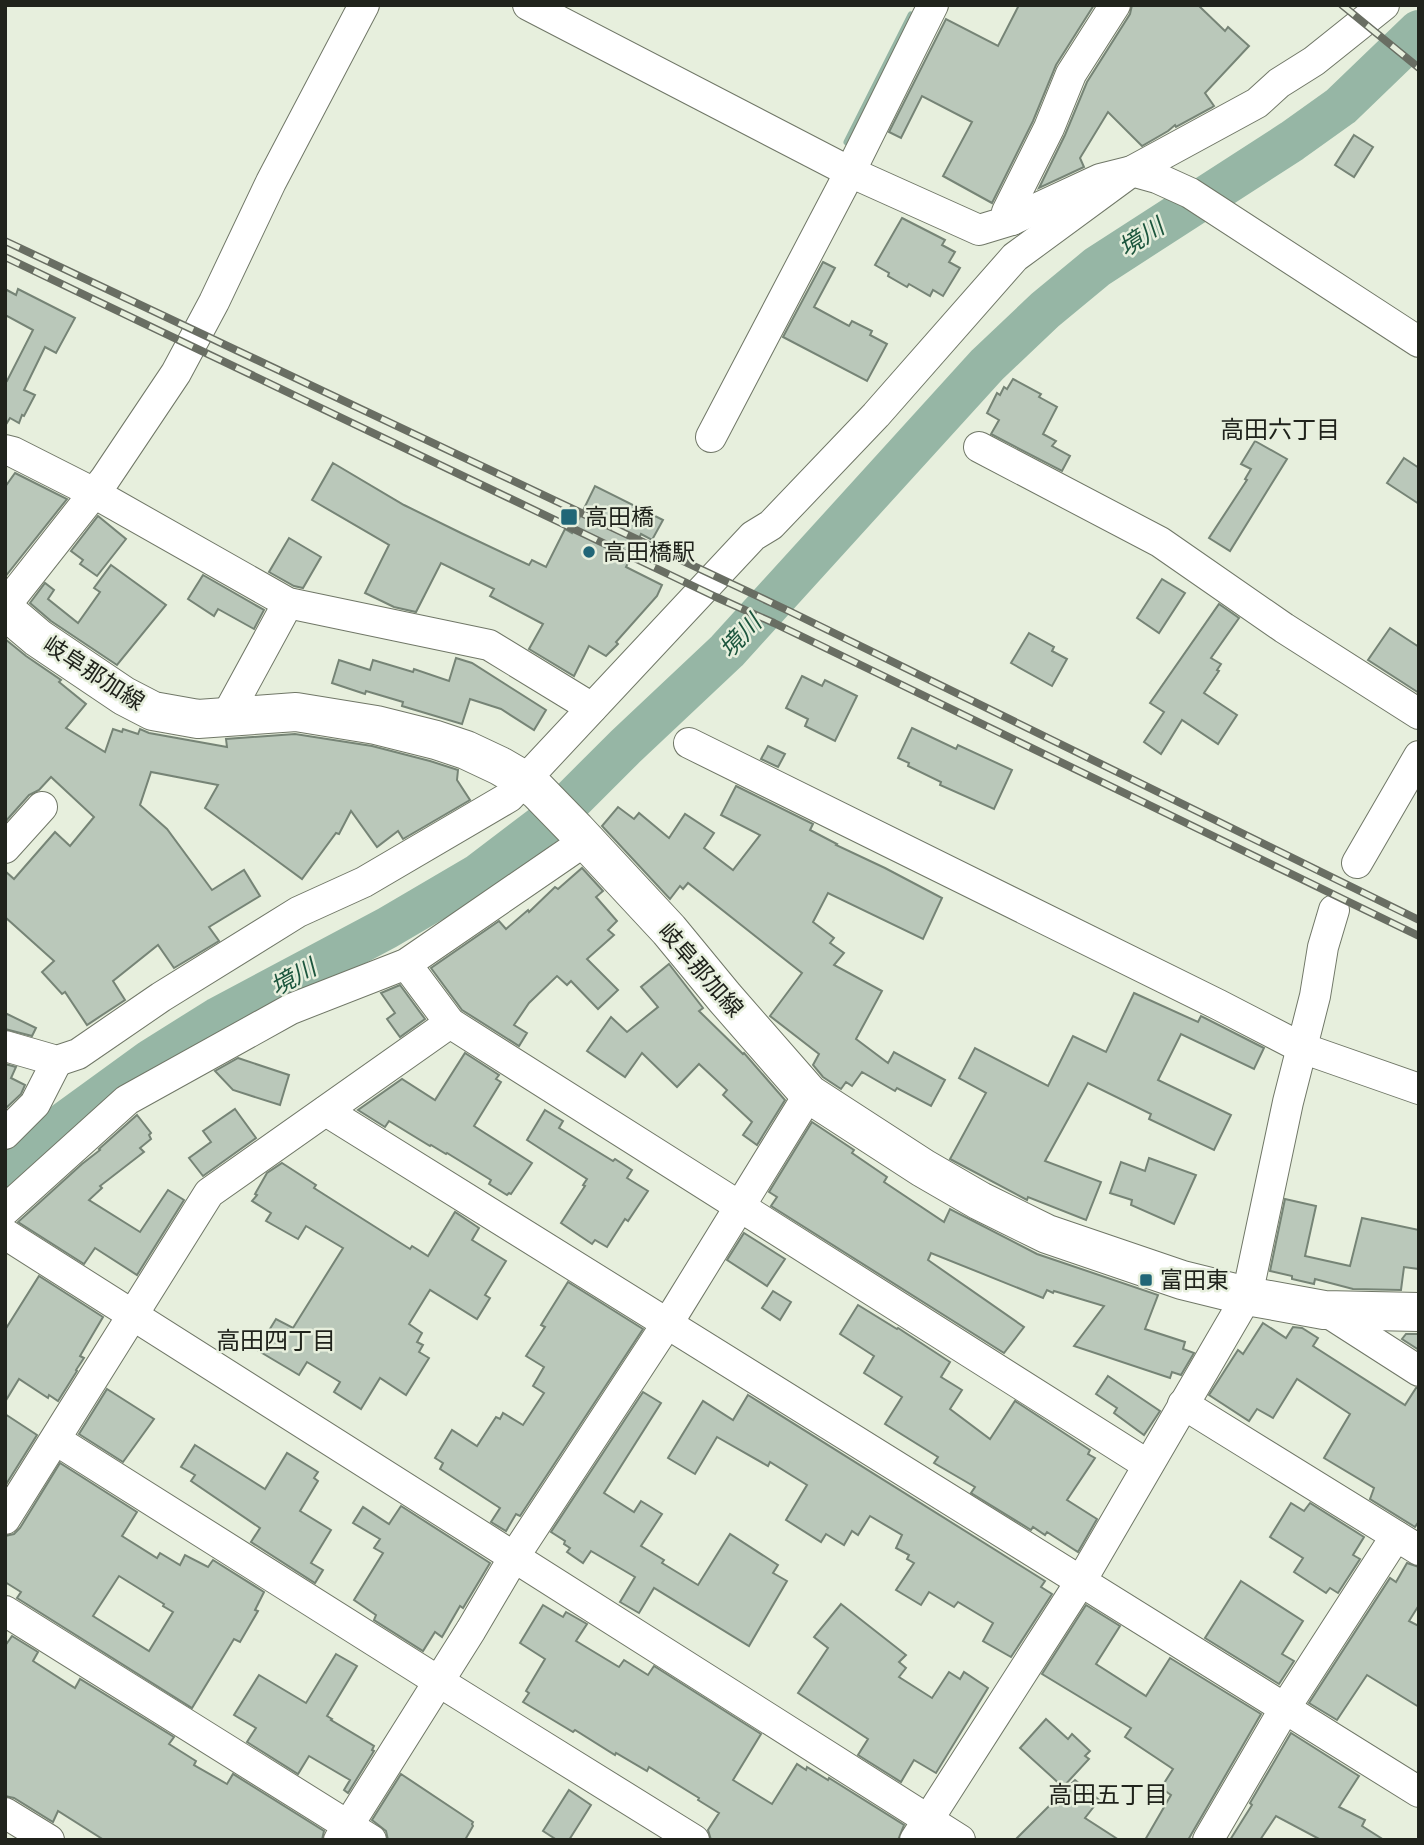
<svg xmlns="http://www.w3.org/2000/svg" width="1424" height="1845" font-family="'DM Sans','Noto Sans JP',sans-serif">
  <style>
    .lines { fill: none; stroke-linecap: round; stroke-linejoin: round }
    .stream { stroke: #96b6a5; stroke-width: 7 }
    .river { stroke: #96b6a5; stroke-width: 42 }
    .building { fill: #bac8ba; stroke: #768476; stroke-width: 2; fill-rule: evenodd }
    .minor-casing { stroke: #707767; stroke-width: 32 }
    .major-casing { stroke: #707767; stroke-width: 40 }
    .minor { stroke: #fff; stroke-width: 30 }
    .major { stroke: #fff; stroke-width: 38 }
    .rail-casing { stroke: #696e63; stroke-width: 8 }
    .rail { stroke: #e7efdd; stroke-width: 5; stroke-dasharray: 16; stroke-linecap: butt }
    .poi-dot { fill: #216677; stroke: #e7efdd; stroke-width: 2.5 }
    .labels { text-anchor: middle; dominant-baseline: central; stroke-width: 5; stroke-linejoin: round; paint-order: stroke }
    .poi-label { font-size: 23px; fill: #20231c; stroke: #e7efdd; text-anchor: start }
    .street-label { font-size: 23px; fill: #20231c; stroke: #e7efdd }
    .water-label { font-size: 24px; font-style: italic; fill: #1c553d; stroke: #e7efdd }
    .neighbourhood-label { font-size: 24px; fill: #20231c; stroke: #e7efdd }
  </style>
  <rect width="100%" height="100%" fill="#e7efdd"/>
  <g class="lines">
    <polyline class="stream" points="847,142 911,15"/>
    <polyline class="river" points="5,1170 67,1121 151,1060 218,1018 387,928 479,874 558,814 625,747 727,651 987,365 1045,310 1097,267 1292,141 1341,106 1419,31"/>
  </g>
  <g class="building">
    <polygon points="1019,5 1094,5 1056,65 1033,121 992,203 943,176 972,122 922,96 901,138 889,132 946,19 998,46"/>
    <polygon points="1132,5 1198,5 1225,31 1228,27 1249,46 1205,93 1214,106 1211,108 1176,127 1175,125 1168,131 1142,146 1108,112 1080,158 1084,167 1039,188 1065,135 1087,82 1130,14"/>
    <polygon points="1354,135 1373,147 1354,177 1335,165"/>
    <polygon points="902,218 945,240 942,245 955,252 949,262 960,268 943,296 933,290 930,296 909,284 907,287 888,276 889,273 875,265"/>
    <polygon points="823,262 835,268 814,307 849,326 852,321 872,331 870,335 887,344 867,381 783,337"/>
    <polygon points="5,289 16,295 18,289 75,318 56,353 45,347 24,390 35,395 24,416 22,415 19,423 10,418 5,426 5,380 7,381 33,330 5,315"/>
    <polygon points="1013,379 1041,394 1039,397 1057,407 1043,434 1056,441 1052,446 1070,456 1062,471 991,434 999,420 987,413 997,393 1000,395 1004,387 1007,389"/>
    <polygon points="1255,441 1287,459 1230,551 1209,538 1247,480 1245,479 1251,469 1241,464"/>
    <polygon points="1404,458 1419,468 1419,504 1387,483"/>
    <polygon points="333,463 404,505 461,533 529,565 532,560 546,567 565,529 572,533 595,486 663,520 652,540 641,534 626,567 662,585 657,596 616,642 618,644 606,656 589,646 574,676 529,649 543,624 490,596 494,589 441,563 416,612 394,607 365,593 389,545 312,500"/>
    <polygon points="15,473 67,499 5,577 5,487"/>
    <polygon points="98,516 126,539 97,576 80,564 83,560 71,551"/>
    <polygon points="289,538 321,557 303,588 294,586 269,572"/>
    <polygon points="111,565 166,605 117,665 51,621 30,603 45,583 54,590 48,599 78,623 100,592 94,588"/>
    <polygon points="203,575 264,610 254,629 218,609 214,616 188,599"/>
    <polygon points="1162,579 1185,593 1159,633 1137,618"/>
    <polygon points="1219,604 1239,618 1211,658 1221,664 1217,670 1219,671 1204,693 1237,715 1218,744 1182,720 1161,754 1144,742 1164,712 1150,703"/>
    <polygon points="1390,628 1419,647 1419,693 1368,660"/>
    <polygon points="1029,633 1054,647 1052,651 1067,659 1052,686 1011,663"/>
    <polygon points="5,639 26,656 61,680 59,682 86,704 66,728 105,752 113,729 122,732 123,729 138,734 140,729 149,733 227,747 226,739 295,734 372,746 430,761 458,770 457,780 470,800 403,839 398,831 377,847 351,811 339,834 336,833 302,879 205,808 218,785 151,772 140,805 167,829 212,890 244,870 260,896 209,927 219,941 174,968 158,945 113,981 125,1000 87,1025 65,992 62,994 42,972 54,961 5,917 5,871 14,879 55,832 70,846 94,817 51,777 39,790 29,795 5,822"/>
    <polygon points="456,658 472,663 546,710 534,730 501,709 470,699 462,724 402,706 403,702 366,691 365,694 332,683 339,660 370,670 373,660 413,672 414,669 449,681"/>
    <polygon points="802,676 822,686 825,680 857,696 835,741 805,726 808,719 786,708"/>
    <polygon points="912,728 956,749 958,745 1012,770 994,809 940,785 941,782 908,766 909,763 898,758"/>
    <polygon points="768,746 785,754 778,767 761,759"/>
    <polygon points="736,786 813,824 810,830 837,844 836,845 885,868 942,898 923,939 828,893 813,922 834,938 830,943 844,953 834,965 882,991 856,1039 888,1063 894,1052 945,1080 931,1106 897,1088 895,1091 862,1072 852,1086 846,1082 841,1089 823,1077 813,1065 819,1054 770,1016 802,973 688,883 683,889 680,886 670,899 602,826 618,807 634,819 639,813 669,838 685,814 714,833 704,848 733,870 760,835 721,815"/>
    <polygon points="582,868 603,891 596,897 617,921 608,930 614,935 587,959 618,990 598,1009 571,981 567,985 557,976 529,1003 514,1025 527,1033 519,1046 462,1010 431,968 499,921 506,929 528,910 529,912 555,887 558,889"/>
    <polygon points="669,964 703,1008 699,1011 743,1054 744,1053 785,1100 757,1145 743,1135 752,1122 723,1095 727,1090 699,1064 677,1087 642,1053 625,1077 587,1051 611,1017 627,1032 658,1007 641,987"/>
    <polygon points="400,985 425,1019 400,1037 387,1019 395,1013 381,993"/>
    <polygon points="1134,993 1198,1022 1201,1016 1264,1048 1254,1069 1181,1034 1158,1080 1231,1115 1214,1150 1149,1119 1151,1114 1088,1083 1045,1161 1101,1182 1086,1220 1028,1197 1027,1200 950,1159 986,1093 959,1078 975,1048 1048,1086 1073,1036 1106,1052"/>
    <polygon points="5,1013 36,1028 32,1036 5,1029"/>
    <polygon points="465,1053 499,1075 496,1079 501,1082 474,1126 532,1163 511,1194 509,1193 507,1195 489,1184 491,1180 447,1153 446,1154 431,1145 430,1146 389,1121 385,1127 358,1110 402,1079 435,1100"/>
    <polygon points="238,1058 289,1075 280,1105 233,1090 215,1071"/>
    <polygon points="5,1064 16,1067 11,1078 25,1085 21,1094 5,1109"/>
    <polygon points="235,1109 256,1138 203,1176 189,1158 211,1142 203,1131"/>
    <polygon points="545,1110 563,1121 559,1128 613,1161 615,1159 632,1170 627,1178 648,1191 628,1221 625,1219 607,1247 595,1240 592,1244 561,1223 585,1186 583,1185 587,1179 527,1140"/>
    <polygon points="137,1115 151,1133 149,1135 151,1139 140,1148 144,1152 100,1186 102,1188 89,1200 140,1232 168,1190 184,1200 137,1275 95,1248 84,1264 18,1222 82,1164 100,1150 99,1149"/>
    <polygon points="812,1122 854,1150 852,1153 887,1177 884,1182 944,1222 950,1209 1037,1254 1158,1295 1145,1329 1185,1342 1183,1349 1194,1353 1181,1375 1172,1372 1170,1378 1074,1346 1104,1306 1054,1291 1053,1293 1047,1290 1043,1298 931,1253 928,1260 1024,1327 1004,1353 771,1206 777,1197 769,1192"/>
    <polygon points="1149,1158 1196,1175 1174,1224 1131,1205 1132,1200 1110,1193 1121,1162 1145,1171"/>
    <polygon points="282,1163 316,1185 314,1188 410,1249 412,1246 428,1256 455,1212 479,1228 472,1240 506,1261 485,1295 490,1298 477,1319 430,1290 409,1324 422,1333 417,1342 423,1345 419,1352 429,1358 406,1395 380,1378 361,1409 334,1392 340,1382 307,1362 299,1375 257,1350 276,1319 293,1328 343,1248 306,1226 298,1239 266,1221 271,1213 252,1201 257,1195 255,1194 267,1173"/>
    <polygon points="1285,1199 1316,1206 1305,1256 1350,1266 1362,1218 1419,1230 1419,1269 1404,1267 1401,1290 1353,1289 1315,1279 1314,1284 1292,1279 1292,1276 1270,1271"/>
    <polygon points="744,1233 785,1259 767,1286 727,1260"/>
    <polygon points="39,1276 103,1317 80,1356 84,1358 76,1370 77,1371 58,1401 49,1395 48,1398 19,1379 5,1402 5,1330"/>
    <polygon points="568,1282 643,1329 520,1516 516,1514 506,1531 491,1522 500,1508 440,1469 443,1463 435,1458 452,1430 477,1446 496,1417 500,1419 503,1413 523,1425 544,1393 533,1386 544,1367 526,1356 545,1327 541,1325"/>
    <polygon points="773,1291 791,1302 780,1320 762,1308"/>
    <polygon points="858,1305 897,1329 898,1328 950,1362 941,1377 962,1390 950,1409 990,1439 1015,1401 1090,1450 1088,1454 1095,1458 1067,1500 1097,1519 1078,1552 1047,1532 1045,1535 1033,1527 1031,1530 971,1493 975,1487 934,1463 938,1457 885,1424 902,1397 864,1373 874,1356 840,1334"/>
    <polygon points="1263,1323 1286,1338 1293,1327 1302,1328 1318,1338 1313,1346 1405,1405 1416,1388 1419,1388 1419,1521 1415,1527 1370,1499 1374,1488 1324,1458 1350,1414 1297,1379 1273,1418 1257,1409 1249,1421 1209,1395 1238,1350 1243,1354"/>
    <polygon points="1406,1334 1419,1334 1419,1350 1402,1339"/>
    <polygon points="1108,1376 1160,1411 1144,1435 1114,1413 1117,1408 1096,1394"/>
    <polygon points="107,1389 154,1419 123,1462 79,1434"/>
    <polygon points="643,1392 661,1403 604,1493 634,1512 641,1501 662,1514 641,1546 664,1560 662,1563 698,1585 730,1534 778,1565 773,1573 787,1581 749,1646 654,1588 639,1613 620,1602 635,1577 591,1551 583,1563 567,1552 570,1548 564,1544 565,1541 551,1532"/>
    <polygon points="748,1395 1045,1581 1041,1587 1052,1594 1011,1657 983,1641 993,1623 958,1602 954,1607 929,1592 921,1605 896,1590 914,1563 907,1559 909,1555 896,1548 902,1535 870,1516 858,1535 852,1531 844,1545 826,1534 821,1542 786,1520 807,1485 770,1462 768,1466 717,1437 695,1474 668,1458 703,1401 733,1420"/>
    <polygon points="5,1414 37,1435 5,1486"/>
    <polygon points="195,1445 265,1489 287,1453 318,1472 314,1478 318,1481 300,1511 331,1530 311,1563 323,1570 315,1583 251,1542 260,1528 191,1481 195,1475 181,1467"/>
    <path d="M 60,1463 L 137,1512 L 122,1536 L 157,1558 L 160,1553 L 180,1565 L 185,1555 L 208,1567 L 213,1560 L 264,1592 L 255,1610 L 258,1611 L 240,1642 L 234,1639 L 192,1708 L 17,1598 L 21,1592 L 5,1582 L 5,1536 L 14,1534 L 20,1528 ZM 119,1576 L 164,1604 L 163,1606 L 173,1612 L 149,1651 L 93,1616 Z"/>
    <polygon points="1291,1503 1304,1511 1310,1503 1364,1537 1353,1555 1360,1559 1338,1593 1330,1588 1326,1593 1294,1572 1303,1558 1270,1537"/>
    <polygon points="401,1506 490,1563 463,1608 460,1606 442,1637 435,1632 423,1651 374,1620 376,1615 354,1600 383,1553 374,1548 380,1539 353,1523 363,1507 389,1524"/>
    <polygon points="1407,1563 1419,1567 1419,1605 1409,1621 1419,1626 1419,1707 1367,1675 1337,1720 1309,1703 1390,1578 1396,1582"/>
    <polygon points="1241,1581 1303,1621 1282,1654 1294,1661 1279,1684 1205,1638"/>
    <polygon points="841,1604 906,1655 899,1662 906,1668 899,1677 932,1698 949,1672 960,1679 964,1672 988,1688 936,1773 914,1760 901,1782 858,1755 868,1739 798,1693 828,1648 814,1637"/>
    <polygon points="543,1605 563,1617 566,1612 587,1624 576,1641 619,1667 624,1660 648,1675 654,1666 761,1734 733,1780 772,1804 797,1764 806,1770 807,1767 828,1780 829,1778 904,1825 898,1840 711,1840 708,1830 719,1813 698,1800 699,1798 649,1767 647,1771 616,1753 615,1755 575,1730 573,1732 523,1702 529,1693 526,1691 545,1659 520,1643"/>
    <polygon points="1086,1605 1120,1626 1096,1664 1146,1696 1170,1658 1261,1714 1188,1840 1145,1840 1171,1795 1161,1788 1173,1769 1125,1737 1131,1728 1042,1674"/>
    <polygon points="12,1636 38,1652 33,1661 75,1688 80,1679 174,1737 169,1744 196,1761 194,1765 227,1784 233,1774 324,1831 322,1840 104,1840 58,1811 53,1822 14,1798 5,1796 5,1646"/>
    <polygon points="336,1654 357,1666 327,1716 332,1719 331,1720 374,1746 372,1750 374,1751 348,1793 344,1790 350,1780 309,1756 298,1774 247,1742 256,1728 234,1715 259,1675 306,1703"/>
    <polygon points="1046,1719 1068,1739 1072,1734 1090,1751 1085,1756 1089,1759 1063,1787 1020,1748"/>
    <polygon points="1291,1733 1359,1776 1339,1807 1365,1820 1362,1826 1384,1840 1321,1840 1276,1816 1260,1840 1230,1840 1252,1805 1250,1803"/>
    <polygon points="401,1774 473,1822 472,1824 473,1826 465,1840 388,1840 386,1831 372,1820"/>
    <polygon points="1075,1780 1099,1800 1085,1818 1119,1840 1015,1840"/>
    <polygon points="569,1790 591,1805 569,1840 557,1840 543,1831"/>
  </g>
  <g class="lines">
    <g class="minor-casing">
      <g id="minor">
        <polyline points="528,5 850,172 979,230 1012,220 1100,179 1132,171 1157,178 1190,193 1419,342"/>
        <polyline points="1012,220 1007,212 1049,128 1071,74 1115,5"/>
        <polyline points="711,437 850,172 933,5"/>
        <polyline points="979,447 1160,542 1284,628 1419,714"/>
        <polyline points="5,450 13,452 94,493 288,603 489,645 592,708"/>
        <polyline points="5,606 105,479 176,373 214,302 271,182 364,5"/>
        <polyline points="226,717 288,603"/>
        <polyline points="689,743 1219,1005 1302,1048 1419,1089"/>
        <polyline points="5,848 42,807"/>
        <polyline points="1357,863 1419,756"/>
        <polyline points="406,964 450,1023 1148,1465"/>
        <polyline points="5,1046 57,1061 78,1054 161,997 298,912 364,882 509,797 753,536 771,525 876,415 1015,257 1132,171 1257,103 1279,83 1314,61 1384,5"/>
        <polyline points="326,1111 1419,1792"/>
        <polyline points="5,1134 35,1104 57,1061"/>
        <polyline points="5,1210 127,1100 291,1009 406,964 585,841"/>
        <polyline points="5,1234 960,1840"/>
        <polyline points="1324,1310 1419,1371"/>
        <polyline points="1183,1404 1419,1550"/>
        <polyline points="56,1440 438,1681 694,1840"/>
        <polyline points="5,1519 209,1193 450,1023"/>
        <polyline points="5,1611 371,1840"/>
        <polyline points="5,1813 49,1840"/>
        <polyline points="339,1840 471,1630 514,1557 676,1310 809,1094"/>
        <polyline points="915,1840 1081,1581 1247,1296 1288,1102 1315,996 1323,947 1334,910"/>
        <polyline points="1208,1840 1285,1708 1396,1536"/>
      </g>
    </g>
    <g class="major-casing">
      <polyline id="major" points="5,610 38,638 124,696 153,711 198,719 296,712 376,725 436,740 466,750 500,766 524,780 538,791 576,830 669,930 725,998 809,1094 923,1168 980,1201 1047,1234 1182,1280 1247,1296 1324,1310 1419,1312"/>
    </g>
    <use href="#minor" class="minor"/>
    <use href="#major" class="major"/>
    <g class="rail-casing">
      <g id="rail">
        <polyline points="1342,5 1419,68"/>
        <polyline points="5,241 789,611 1419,920"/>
        <polyline points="5,257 716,597 774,623 1419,936"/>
      </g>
    </g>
    <use href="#rail" class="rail"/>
  </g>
  <g class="poi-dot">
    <rect x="560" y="508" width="18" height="18" rx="3.5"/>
    <circle cx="589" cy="552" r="7"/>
    <rect x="1139" y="1273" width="14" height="14" rx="3.5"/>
  </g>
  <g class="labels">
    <g class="poi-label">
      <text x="585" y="517">高田橋</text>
      <text x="603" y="552">高田橋駅</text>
      <text x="1160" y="1280">富田東</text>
    </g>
    <g class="street-label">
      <text transform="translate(94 673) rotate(33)">岐阜那加線</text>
      <text transform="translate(701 970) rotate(49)">岐阜那加線</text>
    </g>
    <g class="water-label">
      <text transform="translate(1141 237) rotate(-33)">境川</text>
      <text transform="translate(740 636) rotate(-47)">境川</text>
      <text transform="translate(293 977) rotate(-29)">境川</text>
    </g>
    <g class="neighbourhood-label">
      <text x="1280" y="429">高田六丁目</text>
      <text x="276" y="1340">高田四丁目</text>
      <text x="1108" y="1794">高田五丁目</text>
    </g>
  </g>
  <rect width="1424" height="1845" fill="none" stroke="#20231c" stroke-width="14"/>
</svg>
